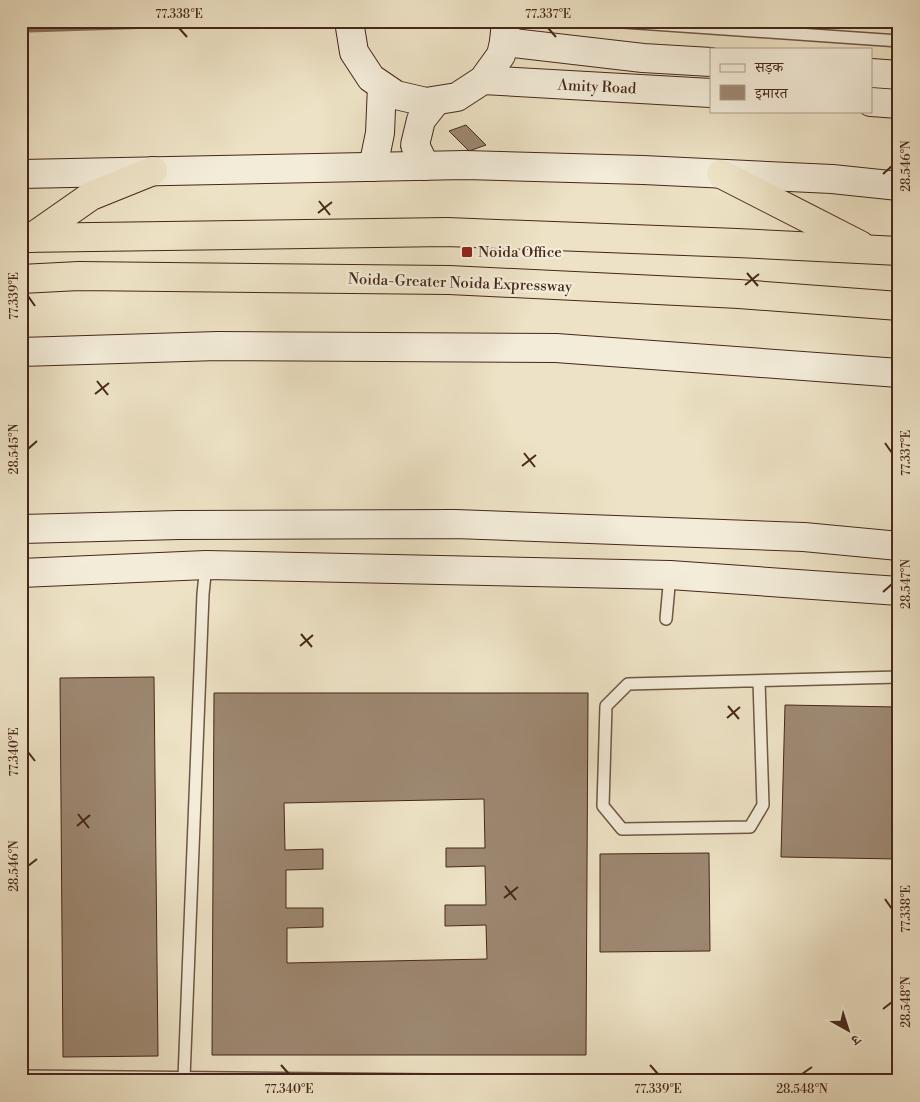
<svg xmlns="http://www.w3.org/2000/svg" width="920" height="1102" font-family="'Libre Bodoni','Noto Serif Devanagari',serif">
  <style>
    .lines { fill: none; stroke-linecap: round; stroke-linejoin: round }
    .stream { stroke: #88715d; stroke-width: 5.5 }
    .building { fill: #9d8872; stroke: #462719; fill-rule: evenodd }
    .lane-casing { stroke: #705644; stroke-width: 14 }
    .secondary-casing { stroke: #462719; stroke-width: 30 }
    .highway-casing { stroke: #462719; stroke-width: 30 }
    .lane { stroke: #f3ecd9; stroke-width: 11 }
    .secondary { stroke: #f3ecd9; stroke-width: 28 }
    .highway { stroke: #ede2c5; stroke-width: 28 }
    .ticks { fill: none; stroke: #462719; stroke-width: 2 }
    .poi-dot { fill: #8f2418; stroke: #f3ecd9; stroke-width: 2 }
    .labels { text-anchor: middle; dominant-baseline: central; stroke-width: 4.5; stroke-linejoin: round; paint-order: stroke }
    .street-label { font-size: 15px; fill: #462719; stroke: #f3ecd9 }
    .poi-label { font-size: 15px; fill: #462719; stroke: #f3ecd9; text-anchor: start }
    .neatline { fill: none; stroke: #462719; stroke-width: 2 }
    .ticks-label { font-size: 12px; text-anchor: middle; fill: #462719 }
  </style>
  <rect width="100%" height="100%" fill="#ede2c5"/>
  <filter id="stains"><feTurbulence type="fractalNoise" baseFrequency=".004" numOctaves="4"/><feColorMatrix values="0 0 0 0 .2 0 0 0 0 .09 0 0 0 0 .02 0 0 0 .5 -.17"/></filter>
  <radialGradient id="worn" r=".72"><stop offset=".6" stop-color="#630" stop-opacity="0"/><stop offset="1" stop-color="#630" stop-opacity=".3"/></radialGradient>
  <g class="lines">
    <polyline class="stream" points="21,30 273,22"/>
  </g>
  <g class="building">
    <polygon points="466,125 486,145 469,151 449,131"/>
    <polygon points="154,677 158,1056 63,1057 60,678"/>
    <path d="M 214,693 L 588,693 L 586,1055 L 212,1055 ZM 484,799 L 485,848 L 446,848 L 446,867 L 485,866 L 486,905 L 445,905 L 445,926 L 486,925 L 487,959 L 287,963 L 287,928 L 323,927 L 323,908 L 286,908 L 286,870 L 323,869 L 323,849 L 285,850 L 284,803 Z"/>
    <polygon points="785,705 899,707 899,859 781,857"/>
    <polygon points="709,853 710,951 600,952 600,854"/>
  </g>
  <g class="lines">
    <g class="lane-casing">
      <g id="lane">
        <polyline points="609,21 899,41"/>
        <polyline points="666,619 670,575"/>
        <polyline points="759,681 763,805 750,827 622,829 603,806 606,706 628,684 899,677"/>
        <polyline points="21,1076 536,1081"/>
        <polyline points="184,1078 203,594 206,565"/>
      </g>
    </g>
    <g class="secondary-casing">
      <g id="secondary">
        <polyline points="349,21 354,52 371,78 396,95 426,102 457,97 483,80 501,55 504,42 506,21"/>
        <polyline points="504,42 643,58 711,62"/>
        <polyline points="871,73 899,75"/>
        <polyline points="483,80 711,93"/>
        <polyline points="871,102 899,104"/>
        <polyline points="425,166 415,145 421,120 436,101"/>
        <polyline points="373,167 380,133 382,86"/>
        <polyline points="21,174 465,165 643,170 832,179 899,186"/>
        <polyline points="21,352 218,346 556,348 899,373"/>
        <polyline points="21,529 179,525 455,524 804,537 899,546"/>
        <polyline points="21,573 206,565 670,575 899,591"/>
      </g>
    </g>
    <g class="highway-casing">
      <g id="highway">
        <polyline points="721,174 860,245"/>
        <polyline points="21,238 447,232 737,243 899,251"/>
        <polyline points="31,238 91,196 153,171"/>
        <polyline points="21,279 79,276 449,280 739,294 899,306"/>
      </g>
    </g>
    <use href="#lane" class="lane"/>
    <use href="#secondary" class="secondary"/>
    <use href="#highway" class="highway"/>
  </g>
  <path class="ticks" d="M 179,28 L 187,37M 548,28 L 556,37M 883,174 L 892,166M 319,201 L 330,215M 318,213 L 332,202M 747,273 L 758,286M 745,285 L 759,274M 28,296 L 35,306M 97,381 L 108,395M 95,394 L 109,383M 885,443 L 892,453M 28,449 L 37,441M 524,453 L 535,467M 522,466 L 536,455M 883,592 L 892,584M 301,634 L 312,647M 300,646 L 313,635M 728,706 L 739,719M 727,718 L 740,707M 28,752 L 35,761M 78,814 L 89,828M 77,826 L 90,815M 28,866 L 37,859M 505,886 L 516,900M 504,898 L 518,887M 885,899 L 892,909M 883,1009 L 892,1002M 281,1065 L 289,1074M 650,1065 L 658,1074M 802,1074 L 812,1067"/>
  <rect class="poi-dot" x="461" y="246" width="12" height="12" rx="2.5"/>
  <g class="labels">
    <g class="street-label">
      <text transform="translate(597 87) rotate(3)">Amity Road</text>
      <text transform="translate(460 283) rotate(2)">Noida-Greater Noida Expressway</text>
    </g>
    <g class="poi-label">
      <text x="478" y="252">Noida Office</text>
    </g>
  </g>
  <rect width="920" height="1102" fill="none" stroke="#ede2c5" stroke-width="55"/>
  <rect x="710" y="48" width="162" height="65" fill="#f3ecd9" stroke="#ae9d8c"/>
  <rect x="720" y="64" width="25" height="8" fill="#f3ecd9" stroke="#ae9d8c"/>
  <text x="755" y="72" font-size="15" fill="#462719">सड़क</text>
  <rect x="720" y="85" width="25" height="15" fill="#9d8872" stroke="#ae9d8c"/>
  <text x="755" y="98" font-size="15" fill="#462719">इमारत</text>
  <g transform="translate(848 1030) rotate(141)" stroke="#f3ecd9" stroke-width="4" paint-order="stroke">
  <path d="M0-4L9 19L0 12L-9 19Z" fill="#462719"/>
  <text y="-8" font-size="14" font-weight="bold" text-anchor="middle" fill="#462719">उ</text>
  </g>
  <rect x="28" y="28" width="864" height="1046" class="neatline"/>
  <g class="ticks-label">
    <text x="179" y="18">77.338°E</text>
    <text x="548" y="18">77.337°E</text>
    <text transform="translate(906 166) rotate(-90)" y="4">28.546°N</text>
    <text transform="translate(14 296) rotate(-90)" y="4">77.339°E</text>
    <text transform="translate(14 449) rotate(-90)" y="4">28.545°N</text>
    <text transform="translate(906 453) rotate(-90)" y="4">77.337°E</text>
    <text transform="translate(906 584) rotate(-90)" y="4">28.547°N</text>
    <text transform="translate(14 752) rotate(-90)" y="4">77.340°E</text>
    <text transform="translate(14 866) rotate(-90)" y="4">28.546°N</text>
    <text transform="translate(906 909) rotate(-90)" y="4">77.338°E</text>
    <text transform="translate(906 1002) rotate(-90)" y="4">28.548°N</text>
    <text x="289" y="1093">77.340°E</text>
    <text x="658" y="1093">77.339°E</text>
    <text x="802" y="1093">28.548°N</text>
  </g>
  <rect width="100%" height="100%" filter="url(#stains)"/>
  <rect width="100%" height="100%" fill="url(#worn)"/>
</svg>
